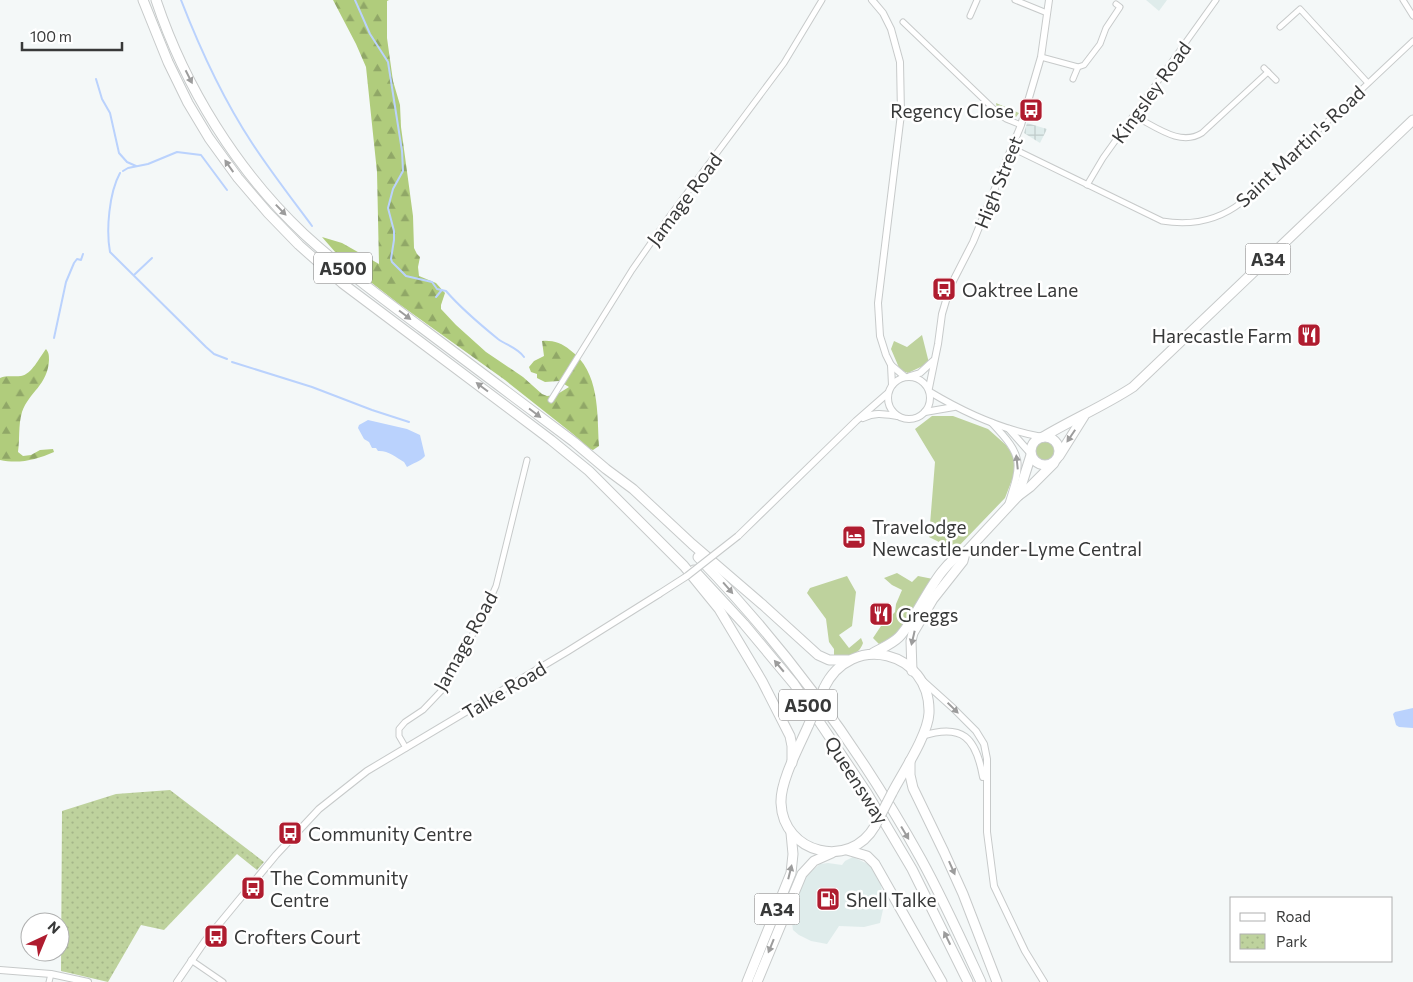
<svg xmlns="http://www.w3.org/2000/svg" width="1413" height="982" font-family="Commissioner,sans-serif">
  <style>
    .built { fill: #dfeceb }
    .industrial { fill: url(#industrial-grid) }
    .grass { fill: #bed29d }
    .forest { fill: url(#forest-firs) }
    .park { fill: url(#park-dots) }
    .water { fill: #bad2fd }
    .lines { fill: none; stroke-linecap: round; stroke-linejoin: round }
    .stream { stroke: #bad2fd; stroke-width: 2 }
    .minor-casing { stroke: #c7caca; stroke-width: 7 }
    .tertiary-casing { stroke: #c7caca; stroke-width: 8 }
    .trunk-casing { stroke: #c7caca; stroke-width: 11 }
    .minor { stroke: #fff; stroke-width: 5 }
    .tertiary { stroke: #fff; stroke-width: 6 }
    .trunk { stroke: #fff; stroke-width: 9 }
    .tertiary-bridge-casing { stroke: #c7caca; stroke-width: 8; stroke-linecap: butt }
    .trunk-bridge-casing { stroke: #c7caca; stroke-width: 11; stroke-linecap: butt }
    .tertiary-bridge { stroke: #fff; stroke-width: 6 }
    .trunk-bridge { stroke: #fff; stroke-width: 9 }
    .oneway { fill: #9c9c9c }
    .labels { text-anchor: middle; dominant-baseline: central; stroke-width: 5; stroke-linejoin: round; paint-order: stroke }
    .shield { fill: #fff; stroke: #747474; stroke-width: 1 }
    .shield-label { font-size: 18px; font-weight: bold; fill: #383939 }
    .street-label { font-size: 19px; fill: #383939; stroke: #fff }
    .poi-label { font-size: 19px; fill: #383939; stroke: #fff; text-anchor: start }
  </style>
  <defs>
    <pattern id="industrial-grid" width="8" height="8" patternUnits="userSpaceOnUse" patternTransform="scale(1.25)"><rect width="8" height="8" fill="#dfeceb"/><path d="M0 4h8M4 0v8" fill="none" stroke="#c0cbca"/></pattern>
    <pattern id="forest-firs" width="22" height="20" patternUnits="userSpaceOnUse" patternTransform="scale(1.25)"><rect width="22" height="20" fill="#b0cc7c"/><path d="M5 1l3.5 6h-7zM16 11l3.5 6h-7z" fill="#90a767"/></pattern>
    <pattern id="park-dots" width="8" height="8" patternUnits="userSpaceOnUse" patternTransform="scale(1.25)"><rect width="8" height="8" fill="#bed29d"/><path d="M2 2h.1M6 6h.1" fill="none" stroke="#a4b588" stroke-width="1.8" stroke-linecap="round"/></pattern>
  </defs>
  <rect width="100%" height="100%" fill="#f4f8f8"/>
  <g class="built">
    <polygon points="1146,0 1167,0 1159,11"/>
    <polygon points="853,857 870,865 880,878 884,905 880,923 864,927 839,926 827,944 811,941 799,935 793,930 791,916 796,898 806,876 820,864 828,863 842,865 845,861"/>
  </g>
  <polygon class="industrial" points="1027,123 1047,129 1040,143 1024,133"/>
  <g class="grass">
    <polygon points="996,103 1019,113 1016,117 1009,115 997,108"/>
    <polygon points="922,335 929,363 908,373 900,370 891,349 894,341 907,347"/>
    <polygon points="932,416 953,416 988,429 1006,445 1013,455 1015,472 1005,498 955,550 929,537 935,462 915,429"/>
    <circle cx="1045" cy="451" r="10"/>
    <polygon points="897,573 912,582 918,576 933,579 903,626 892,638 879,644 873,638 881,626 895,612 896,604 902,590 892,585 884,578"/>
    <path d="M 847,576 L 856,592 L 852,626 L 839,635 L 849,648 L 861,638 L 863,643 C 859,656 845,657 834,658 L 834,649 L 829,642 L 826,619 L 807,593 L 810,588 Z"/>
  </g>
  <g class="forest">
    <path d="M 333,0 L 389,0 L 387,1 L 387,38 L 393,81 L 400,105 L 401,127 L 413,216 L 414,248 L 417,254 L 420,257 L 418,267 L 419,276 L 436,283 L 445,293 L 441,305 L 441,309 L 456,325 L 486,352 L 523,377 L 542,394 L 547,396 L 556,395 L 569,387 L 559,381 L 545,382 L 537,378 L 537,374 L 531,372 L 529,367 L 534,361 L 544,356 L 542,341 C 552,340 562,343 570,350 C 600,372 597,412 599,446 L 593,450 L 590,449 L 573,434 L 505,380 L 399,304 L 368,280 L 336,253 L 322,237 L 342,243 L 379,264 L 377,172 L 366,67 L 356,44 Z"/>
    <path d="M 46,349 C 49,353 49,355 49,360 C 48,385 29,392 22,412 C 18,426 20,439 18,452 L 23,456 L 31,455 L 40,450 L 53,449 L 54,452 C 36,460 19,464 0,460 L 0,378 C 7,375 13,377 21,376 C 32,374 39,358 46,349 Z"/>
  </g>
  <polygon class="park" points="170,790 264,862 257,870 237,854 164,930 141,925 108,982 61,971 62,811 116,794"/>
  <g class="water">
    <path d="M 368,420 L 407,429 L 420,435 L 425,456 C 420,462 413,463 407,467 L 404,462 C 396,457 387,450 378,451 L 376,448 L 372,448 L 369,442 L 364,439 L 358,428 L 359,425 Z"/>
    <polygon points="1413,708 1413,728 1399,727 1396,725 1393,714 1395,712"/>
  </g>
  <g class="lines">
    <g class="stream">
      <path d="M 181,0 C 200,49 223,99 252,143 C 271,172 292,199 312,226"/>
      <path d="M 355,0 L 370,34 L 388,62 L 402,151 L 403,171 L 393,189 L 388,208 L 394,231 L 394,240 L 391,259 L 392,262 L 406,276 L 432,282 L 437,289 L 446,291 C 459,306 482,326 498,339 C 506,345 518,348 524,357"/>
      <polyline points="96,79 102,99 110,113 119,153 127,162 136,166"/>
      <polyline points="123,171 128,168 148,164 177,152 201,155 227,190"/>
      <path d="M 120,173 C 109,193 106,230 110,252 L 206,347 L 214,354 L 227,359"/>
      <polyline points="134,275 152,258"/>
      <polyline points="436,297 441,291"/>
      <polyline points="54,338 66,282 74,263 77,259 81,260 83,254"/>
      <polyline points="232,362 312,387 372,410 409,422"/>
    </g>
    <g class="minor-casing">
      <g id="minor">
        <polyline points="1015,0 1047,13"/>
        <polyline points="1403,0 1413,16"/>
        <polyline points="970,16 977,0"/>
        <polyline points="903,22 999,114 1006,119 1021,125"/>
        <polyline points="1280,27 1300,9 1368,83"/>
        <polyline points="1041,57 1078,67 1084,65 1100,44 1106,28 1120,7 1116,4"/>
        <polyline points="1264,68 1276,80"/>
        <polyline points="1073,79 1078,67"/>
        <path d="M 1134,116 C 1155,126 1180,147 1202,133 L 1268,72"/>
        <path d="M 1012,148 L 1162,221 C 1192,226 1218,221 1242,202 L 1413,41"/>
        <polyline points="1087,185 1103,158 1216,0"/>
        <polyline points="551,400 632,270 669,217 784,63 822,0"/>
        <polyline points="406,748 399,736 399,729 405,722 423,710 444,688 483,615 496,586 527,460"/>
        <polyline points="191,960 223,982"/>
        <polyline points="49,982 51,974"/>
      </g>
    </g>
    <g class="tertiary-casing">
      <g id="tertiary">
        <polyline points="872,0 883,13 891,29 900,62 901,114 878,303 880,336 886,355 891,365 904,376"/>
        <polyline points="891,365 892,385"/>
        <polyline points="910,376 920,373 933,361"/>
        <circle cx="909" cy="398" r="21"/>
        <polyline points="929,388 938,344 942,314 950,287 973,242 1021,125 1041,57 1049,0"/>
        <path d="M 930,392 C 965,413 1003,430 1042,437"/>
        <polyline points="925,412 954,407"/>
        <path d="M 863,418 C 875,412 884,414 897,416"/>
        <path d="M 992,423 C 1024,457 1022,462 1008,505"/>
        <polyline points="1009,429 1031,454"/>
        <polyline points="738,536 856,421 888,393"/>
        <polyline points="923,681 953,708 976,731 984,744 987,759 987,832 994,886 1025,951 1044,982"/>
        <path d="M 922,736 C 963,723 976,738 983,777"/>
        <polyline points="0,970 51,974 88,982"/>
        <polyline points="177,982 205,941 276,855 319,809 367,771 568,651 659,594"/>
      </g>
    </g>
    <g class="trunk-casing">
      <g id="trunk">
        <polyline points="143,0 168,62 188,103 209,138 238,178 268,213 299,245 342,283 551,440 589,471 684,566 719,609 762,681 790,736 792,746 792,763"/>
        <path d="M 156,0 C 185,87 237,171 304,234 C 341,268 382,298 422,328 C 473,366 523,404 574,442 L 606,469 L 633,489 L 692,544 L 763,605 L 818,655 L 829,660 L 848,660"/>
        <circle cx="1045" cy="451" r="14"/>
        <path d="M 1043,437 C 1073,419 1104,406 1133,387 L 1413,120"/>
        <polyline points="1059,456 1084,416"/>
        <polyline points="1018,496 1031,455"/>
        <path d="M 698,557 C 785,647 860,749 921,859 C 943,899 962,941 981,982"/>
        <polyline points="694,570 744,624 794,684 867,793 912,869 968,982"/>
        <path d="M 873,653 C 882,648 892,644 899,637 C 918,618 938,561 965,553 L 1018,496 L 1030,487 L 1054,463"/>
        <polyline points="912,671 911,641 913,633 933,599 963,561 965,553"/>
        <path d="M 824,688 C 851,631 931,651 929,713 C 928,735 903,772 892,793"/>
        <path d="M 809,724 C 800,745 780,781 781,803 C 783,854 850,870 875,826"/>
        <polyline points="910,761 910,775 913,788 944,852 963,894 997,982"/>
        <polyline points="847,850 867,856 875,864 942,982"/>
        <polyline points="747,982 791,873 793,854 791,833"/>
        <polyline points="757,982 802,874 814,861 832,853"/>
      </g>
    </g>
    <use href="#minor" class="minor"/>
    <use href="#tertiary" class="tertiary"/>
    <use href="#trunk" class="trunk"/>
    <g class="tertiary-bridge-casing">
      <polyline id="tertiary-bridge" points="659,594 687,576 738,536"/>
    </g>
    <g class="trunk-bridge-casing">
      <g id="trunk-bridge">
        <polyline points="809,724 824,688"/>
        <polyline points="875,826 892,793"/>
      </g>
    </g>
    <use href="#tertiary-bridge" class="tertiary-bridge"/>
    <use href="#trunk-bridge" class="trunk-bridge"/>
  </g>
  <defs><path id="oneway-solid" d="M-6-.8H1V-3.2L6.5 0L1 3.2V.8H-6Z" transform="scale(1.25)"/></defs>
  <g class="oneway">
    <use href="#oneway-solid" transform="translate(189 77) rotate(63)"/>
    <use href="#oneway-solid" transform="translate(229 166) rotate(-125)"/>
    <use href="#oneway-solid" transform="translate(281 210) rotate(46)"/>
    <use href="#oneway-solid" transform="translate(405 315) rotate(37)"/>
    <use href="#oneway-solid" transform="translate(482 387) rotate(-143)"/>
    <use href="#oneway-solid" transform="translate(535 413) rotate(37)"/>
    <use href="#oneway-solid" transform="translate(1071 436) rotate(124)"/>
    <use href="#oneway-solid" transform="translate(1017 462) rotate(-96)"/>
    <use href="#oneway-solid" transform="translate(728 588) rotate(49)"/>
    <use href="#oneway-solid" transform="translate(913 638) rotate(103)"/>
    <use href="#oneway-solid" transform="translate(779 666) rotate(-130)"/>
    <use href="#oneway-solid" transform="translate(953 708) rotate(44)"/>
    <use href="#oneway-solid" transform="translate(905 833) rotate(59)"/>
    <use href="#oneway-solid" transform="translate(952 868) rotate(66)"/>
    <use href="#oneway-solid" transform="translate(790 872) rotate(-76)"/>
    <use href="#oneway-solid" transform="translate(947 938) rotate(-116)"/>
    <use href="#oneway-solid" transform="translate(771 946) rotate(112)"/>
  </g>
  <defs>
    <g id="bus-square" transform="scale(1.25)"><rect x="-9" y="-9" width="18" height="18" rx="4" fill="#af1c2f" stroke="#fff"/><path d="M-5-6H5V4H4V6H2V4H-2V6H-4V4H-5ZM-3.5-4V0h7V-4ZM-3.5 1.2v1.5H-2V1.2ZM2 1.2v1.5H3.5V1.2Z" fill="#fff"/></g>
    <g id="restaurant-square" transform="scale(1.25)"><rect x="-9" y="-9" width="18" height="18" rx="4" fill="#af1c2f" stroke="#fff"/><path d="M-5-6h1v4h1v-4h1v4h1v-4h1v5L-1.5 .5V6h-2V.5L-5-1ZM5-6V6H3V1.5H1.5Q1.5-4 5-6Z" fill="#fff"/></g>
    <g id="hotel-square" transform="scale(1.25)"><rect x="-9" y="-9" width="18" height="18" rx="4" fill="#af1c2f" stroke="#fff"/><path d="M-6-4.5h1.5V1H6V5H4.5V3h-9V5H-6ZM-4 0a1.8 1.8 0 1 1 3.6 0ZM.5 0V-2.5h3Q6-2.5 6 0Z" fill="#fff"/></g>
    <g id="fuel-square" transform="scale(1.25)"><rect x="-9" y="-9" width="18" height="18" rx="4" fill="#af1c2f" stroke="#fff"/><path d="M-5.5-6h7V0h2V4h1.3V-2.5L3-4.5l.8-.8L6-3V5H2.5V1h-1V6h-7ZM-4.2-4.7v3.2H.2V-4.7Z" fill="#fff"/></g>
  </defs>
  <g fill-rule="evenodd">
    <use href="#bus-square" x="1031" y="110"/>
    <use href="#bus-square" x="944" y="289"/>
    <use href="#restaurant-square" x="1309" y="335"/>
    <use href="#hotel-square" x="854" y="537"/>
    <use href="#restaurant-square" x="881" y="614"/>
    <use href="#bus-square" x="290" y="833"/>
    <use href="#bus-square" x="253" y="888"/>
    <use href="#fuel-square" x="828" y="899"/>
    <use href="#bus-square" x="216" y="936"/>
  </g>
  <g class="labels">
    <g class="shield">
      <rect x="1245.5" y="243.5" width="45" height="31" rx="4"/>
      <rect x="314" y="252.5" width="58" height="31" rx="4"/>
      <rect x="779" y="689.5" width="58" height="31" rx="4"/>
      <rect x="754.5" y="893.5" width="45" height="31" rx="4"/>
    </g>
    <g class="shield-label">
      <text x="1268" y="259">A34</text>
      <text x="343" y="268">A500</text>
      <text x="808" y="705">A500</text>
      <text x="777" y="909">A34</text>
    </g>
    <g class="street-label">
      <text transform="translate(1151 92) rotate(-54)">Kingsley Road</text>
      <text transform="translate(1300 146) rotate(-43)">Saint Martin's Road</text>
      <text transform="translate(998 182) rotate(-68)">High Street</text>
      <text transform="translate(684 199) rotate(-53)">Jamage Road</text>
      <text transform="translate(465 641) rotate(-61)">Jamage Road</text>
      <text transform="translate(504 690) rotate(-31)">Talke Road</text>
      <text transform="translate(857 780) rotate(57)">Queensway</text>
    </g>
    <g class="poi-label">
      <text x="1014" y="110" text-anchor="end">Regency Close</text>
      <text x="962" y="289">Oaktree Lane</text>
      <text x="1292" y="335" text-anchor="end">Harecastle Farm</text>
      <text x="872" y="526">Travelodge<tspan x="872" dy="22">Newcastle-under-Lyme Central</tspan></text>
      <text x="898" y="614">Greggs</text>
      <text x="308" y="833">Community Centre</text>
      <text x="270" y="877">The Community<tspan x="270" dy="22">Centre</tspan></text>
      <text x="846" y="899">Shell Talke</text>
      <text x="234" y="936">Crofters Court</text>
    </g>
  </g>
  <rect x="1230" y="897" width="162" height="65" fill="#ffffff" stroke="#afb0b0"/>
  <rect x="1240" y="913" width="25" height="8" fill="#ffffff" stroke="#afb0b0"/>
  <text x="1276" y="922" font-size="15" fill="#383939">Road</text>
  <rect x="1240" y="934" width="25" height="15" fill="url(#park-dots)" stroke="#afb0b0"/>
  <text x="1276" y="947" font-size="15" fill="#383939">Park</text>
  <g transform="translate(45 937) rotate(44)"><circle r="24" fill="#ffffff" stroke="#afb0b0"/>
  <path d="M0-4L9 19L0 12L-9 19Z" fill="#af1c2f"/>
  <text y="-8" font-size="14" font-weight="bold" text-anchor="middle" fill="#383939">N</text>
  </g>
  <path d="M22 42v8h100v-8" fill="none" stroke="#383939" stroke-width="2.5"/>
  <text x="30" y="42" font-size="15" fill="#383939" stroke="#ffffff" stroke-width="4" paint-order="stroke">100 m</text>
</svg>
